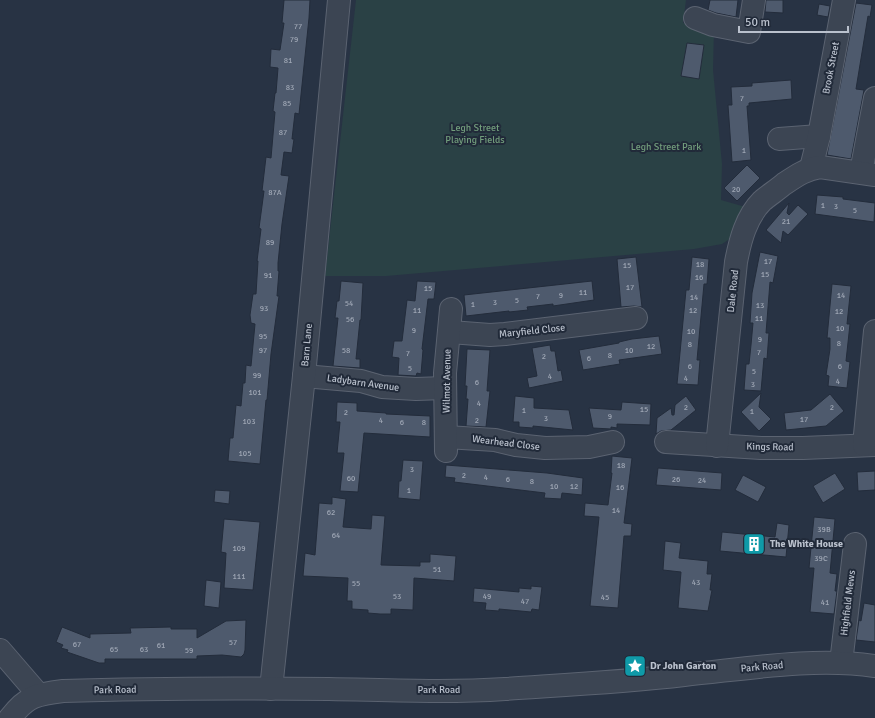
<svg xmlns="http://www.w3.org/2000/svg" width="875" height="718" font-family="Signika,sans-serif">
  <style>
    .green { fill: #2a4145 }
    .building { fill: #4e5a6d; stroke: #232c3b }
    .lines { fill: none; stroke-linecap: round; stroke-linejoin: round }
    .minor-casing { stroke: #5b6371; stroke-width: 24 }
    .minor { stroke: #3c4553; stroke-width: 22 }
    .labels { text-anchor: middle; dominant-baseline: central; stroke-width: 4; stroke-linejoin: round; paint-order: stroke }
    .number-label { font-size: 8px; fill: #9fa7b5 }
    .street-label { font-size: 10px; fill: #bac1cd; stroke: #212a39 }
    .park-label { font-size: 10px; fill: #729d7c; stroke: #212a39 }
    .poi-label { font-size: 10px; font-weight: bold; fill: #bac1cd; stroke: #212a39; text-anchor: start }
  </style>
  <rect width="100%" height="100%" fill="#283344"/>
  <polygon class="green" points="356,0 686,0 683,23 714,28 713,70 722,164 721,200 749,208 740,232 722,244 694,249 386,276 325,276"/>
  <g class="building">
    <polygon points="284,0 310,0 309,18 299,114 295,113 292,139 294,139 292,153 284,152 281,175 289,176 282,224 278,263 278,271 279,271 277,296 279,296 271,354 267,400 266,400 260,464 228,461 230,438 233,438 236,405 241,406 243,383 245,383 246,365 251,366 255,324 251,323 250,315 253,294 256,294 258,261 257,261 261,229 259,228 264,191 262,191 266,157 271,158 275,112 273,111 275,93 276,93 278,68 270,67 271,49 280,50 284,23 282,23"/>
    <polygon points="710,0 738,0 736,17 716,13 708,10"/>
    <polygon points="766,0 783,0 783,13 765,12"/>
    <polygon points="856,3 872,5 870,17 868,16 856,89 864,90 851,159 827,155"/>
    <polygon points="819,4 830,6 828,17 817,15"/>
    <polygon points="687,43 704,45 699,79 681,76"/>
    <polygon points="791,80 792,99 749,103 749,106 747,106 751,160 732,162 728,105 732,105 731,87 752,86 752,83"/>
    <polygon points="747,165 760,178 737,201 724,188"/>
    <polygon points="817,195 843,197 843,199 875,203 874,222 815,214"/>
    <polygon points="789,203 787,213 789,215 798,205 808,214 788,235 783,231 781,243 766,230"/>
    <polygon points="760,252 778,256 773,283 770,282 766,333 769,333 767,359 764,358 761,391 744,390 746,364 749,364 751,345 753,323 750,323 752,293"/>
    <polygon points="636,257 642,307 634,306 621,307 617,259"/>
    <polygon points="692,257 709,259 707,284 704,284 697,360 700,360 698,385 677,384 686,290 689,290"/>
    <polygon points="341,281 363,283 361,320 360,320 356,359 360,359 360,368 333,366 338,318 335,318 337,301 339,301"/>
    <polygon points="417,281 436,282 434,299 428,299 422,349 423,350 421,374 417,373 416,376 398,375 399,358 392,357 394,341 402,341 407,300 415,301"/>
    <polygon points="592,281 594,300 553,306 553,304 527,307 528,310 509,312 509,311 466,316 464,295"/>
    <polygon points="832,284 851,286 847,324 850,324 846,361 850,362 847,388 828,386 829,376 826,375 830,349 830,338 827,338"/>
    <polygon points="659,336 662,354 619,360 620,364 583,370 579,350 619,343 619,342 632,339"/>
    <polygon points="550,345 551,351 555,351 558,371 561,370 563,381 529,388 527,378 537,376 532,348"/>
    <polygon points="467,349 490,350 487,391 490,391 486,427 466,426 468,399 466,399 467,386 465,386"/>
    <polygon points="761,393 759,407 771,419 759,431 741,412"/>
    <polygon points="830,394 844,411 826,426 786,430 784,413 811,410"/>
    <polygon points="515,396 534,398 534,408 569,410 573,430 533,426 533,428 519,427 519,422 513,422"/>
    <polygon points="686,396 696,410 671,430 661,431 656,434 657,418 671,408 672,415 674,415 675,405"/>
    <polygon points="337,402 357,403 357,411 386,413 386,414 430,416 430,437 364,433 358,492 340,491 344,453 337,453 340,422 336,422"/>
    <polygon points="622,402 651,404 650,425 617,424 617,428 611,427 611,429 593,428 589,408 621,410"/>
    <polygon points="612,456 632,458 624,523 632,524 631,536 624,536 618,608 590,606 599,517 584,516 585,503 608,505 612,473 611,473"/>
    <polygon points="403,460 423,461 420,500 398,498 399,481 401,481"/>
    <polygon points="446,465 547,473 583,478 582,495 562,493 561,499 544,498 545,493 454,482 455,478 445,477"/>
    <polygon points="658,468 722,473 721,490 656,485"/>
    <polygon points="875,471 875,490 858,491 857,472"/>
    <polygon points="835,473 845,489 823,503 813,486"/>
    <polygon points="743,475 766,487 758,502 735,490"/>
    <polygon points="215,490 230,491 229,504 214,502"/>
    <polygon points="332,497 346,499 343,527 371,529 372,515 385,516 381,565 420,566 420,562 430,562 430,554 456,556 454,581 414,578 413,610 391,609 391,614 380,614 368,613 368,610 352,609 352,601 347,601 348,578 303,576 305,553 315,555 319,503 332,504"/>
    <polygon points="814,517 835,519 830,573 837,574 835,591 837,591 834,614 810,612 814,568 809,568"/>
    <polygon points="224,519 260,522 253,590 224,588 226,553 221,552"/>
    <polygon points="777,523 789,525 786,557 720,551 722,532 775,537"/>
    <polygon points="665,541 681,543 679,558 708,561 707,574 712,574 710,590 712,590 708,611 678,608 681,572 663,570"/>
    <polygon points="206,580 221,582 219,608 204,606"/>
    <polygon points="531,586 542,587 539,610 532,609 531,612 499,609 499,611 485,610 486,603 473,602 474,588 519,592 519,588 531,589"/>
    <polygon points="864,603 875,605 875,642 856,640 859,620 861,621"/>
    <polygon points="246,620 245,650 244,654 241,657 222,655 197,656 197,659 105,659 105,663 99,663 67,652 68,650 61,648 63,645 56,642 62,627 90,638 90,634 131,633 130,628 171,627 171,629 197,629 197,638 226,621"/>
  </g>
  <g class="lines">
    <g class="minor-casing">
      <g id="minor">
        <polyline points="695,18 713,25 749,32 754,0"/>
        <polyline points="779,139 819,136"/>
        <polyline points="811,168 819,136 844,0"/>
        <polyline points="861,172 875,98"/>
        <polyline points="450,332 490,335 505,334 636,318"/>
        <polyline points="304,376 361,381 382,387 416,389 445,388"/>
        <polyline points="446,437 495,440 516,445 545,448 589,447 613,442"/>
        <polyline points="666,442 761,448 803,448 875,445"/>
        <polyline points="864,445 875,331"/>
        <path d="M 717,446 L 736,262 C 740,241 746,217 762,201 C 769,195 777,190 784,184 C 796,176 806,169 820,167 L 875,175"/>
        <polyline points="446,451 445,373 451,309"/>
        <polyline points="0,650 38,694"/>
        <polyline points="841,663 855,544"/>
        <polyline points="271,689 304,376 339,0"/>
        <path d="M 10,718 C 27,696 37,694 63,691 C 152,688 240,688 329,689 C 387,690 446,693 505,689 C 564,685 624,682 684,675 C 746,669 813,657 875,666"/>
      </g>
    </g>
    <use href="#minor" class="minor"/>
  </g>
  <defs>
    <g id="building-square" transform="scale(1.15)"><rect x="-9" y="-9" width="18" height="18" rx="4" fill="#0f9aa8" stroke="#212a39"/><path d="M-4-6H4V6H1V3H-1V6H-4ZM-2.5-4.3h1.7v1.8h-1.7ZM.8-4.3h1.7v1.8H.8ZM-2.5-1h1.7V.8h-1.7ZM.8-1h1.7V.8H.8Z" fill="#fff"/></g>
    <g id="sight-square" transform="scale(1.15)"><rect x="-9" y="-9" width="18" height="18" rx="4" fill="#0f9aa8" stroke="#212a39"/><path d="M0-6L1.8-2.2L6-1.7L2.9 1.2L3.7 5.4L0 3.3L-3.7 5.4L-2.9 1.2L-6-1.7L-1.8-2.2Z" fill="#fff"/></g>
  </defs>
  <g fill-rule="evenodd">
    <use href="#building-square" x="754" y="544"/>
    <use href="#sight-square" x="635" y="666"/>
  </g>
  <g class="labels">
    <g class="number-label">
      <text x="298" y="26">77</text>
      <text x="294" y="39">79</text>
      <text x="288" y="60">81</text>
      <text x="290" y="87">83</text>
      <text x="742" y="98">7</text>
      <text x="287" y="103">85</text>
      <text x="283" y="132">87</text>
      <text x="744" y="150">1</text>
      <text x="736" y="189">20</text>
      <text x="275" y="192">87A</text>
      <text x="823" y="205">1</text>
      <text x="836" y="206">3</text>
      <text x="855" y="210">5</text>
      <text x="786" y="221">21</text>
      <text x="270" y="242">89</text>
      <text x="768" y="261">17</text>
      <text x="700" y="264">18</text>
      <text x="627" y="265">15</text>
      <text x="765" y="274">15</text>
      <text x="268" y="275">91</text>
      <text x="699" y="277">16</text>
      <text x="630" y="287">17</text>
      <text x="428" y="288">15</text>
      <text x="583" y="292">11</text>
      <text x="561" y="295">9</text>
      <text x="841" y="295">14</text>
      <text x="538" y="296">7</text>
      <text x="694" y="297">14</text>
      <text x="517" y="300">5</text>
      <text x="495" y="302">3</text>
      <text x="349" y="303">54</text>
      <text x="473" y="304">1</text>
      <text x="760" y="305">13</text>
      <text x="264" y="308">93</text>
      <text x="417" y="310">11</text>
      <text x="693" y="310">12</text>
      <text x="839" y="311">12</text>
      <text x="759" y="318">11</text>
      <text x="350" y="319">56</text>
      <text x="840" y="328">10</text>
      <text x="414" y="330">9</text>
      <text x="691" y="331">10</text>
      <text x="263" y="336">95</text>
      <text x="760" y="339">9</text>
      <text x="839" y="343">8</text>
      <text x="690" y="344">8</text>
      <text x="651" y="346">12</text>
      <text x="263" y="350">97</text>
      <text x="346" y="350">58</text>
      <text x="629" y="350">10</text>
      <text x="759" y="352">7</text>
      <text x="408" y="353">7</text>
      <text x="610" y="355">8</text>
      <text x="544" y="356">2</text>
      <text x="589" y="358">6</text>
      <text x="690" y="366">6</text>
      <text x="840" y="366">6</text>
      <text x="410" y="368">5</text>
      <text x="754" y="371">5</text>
      <text x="257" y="375">99</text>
      <text x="550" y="376">4</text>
      <text x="686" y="378">4</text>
      <text x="838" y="381">4</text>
      <text x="477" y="382">6</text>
      <text x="753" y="384">3</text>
      <text x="255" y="392">101</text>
      <text x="479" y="403">4</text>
      <text x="686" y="407">2</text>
      <text x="832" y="407">2</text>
      <text x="644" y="409">15</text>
      <text x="524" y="410">1</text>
      <text x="752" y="411">1</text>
      <text x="346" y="412">2</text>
      <text x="610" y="416">9</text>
      <text x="546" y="418">3</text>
      <text x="804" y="419">17</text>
      <text x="381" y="420">4</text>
      <text x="477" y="420">2</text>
      <text x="249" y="421">103</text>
      <text x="402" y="422">6</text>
      <text x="424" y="422">8</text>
      <text x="245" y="453">105</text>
      <text x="621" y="465">18</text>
      <text x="412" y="469">3</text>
      <text x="464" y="475">2</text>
      <text x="486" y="477">4</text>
      <text x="351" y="478">60</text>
      <text x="508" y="479">6</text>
      <text x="676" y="479">26</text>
      <text x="702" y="480">24</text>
      <text x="532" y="481">8</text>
      <text x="554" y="486">10</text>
      <text x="574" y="486">12</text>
      <text x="620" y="487">16</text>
      <text x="409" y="490">1</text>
      <text x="616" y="510">14</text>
      <text x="331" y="512">62</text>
      <text x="824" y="529">39B</text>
      <text x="336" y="535">64</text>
      <text x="239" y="548">109</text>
      <text x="821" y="558">39C</text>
      <text x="437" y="569">51</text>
      <text x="239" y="576">111</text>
      <text x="696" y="582">43</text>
      <text x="356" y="583">55</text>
      <text x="397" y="596">53</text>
      <text x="487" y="596">49</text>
      <text x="605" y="597">45</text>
      <text x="525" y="601">47</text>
      <text x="825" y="602">41</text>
      <text x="233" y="642">57</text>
      <text x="77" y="644">67</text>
      <text x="161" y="645">61</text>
      <text x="114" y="649">65</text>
      <text x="144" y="649">63</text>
      <text x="189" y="650">59</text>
    </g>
    <g class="street-label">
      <text transform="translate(831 68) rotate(-79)">Brook Street</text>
      <text transform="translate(733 291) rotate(-84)">Dale Road</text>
      <text transform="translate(532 331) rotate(-6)">Maryfield Close</text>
      <text transform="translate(307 345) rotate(-85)">Barn Lane</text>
      <text transform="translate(447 381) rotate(-89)">Wilmot Avenue</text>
      <text transform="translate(363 383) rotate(8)">Ladybarn Avenue</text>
      <text transform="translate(506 443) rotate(7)">Wearhead Close</text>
      <text transform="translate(770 447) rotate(1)">Kings Road</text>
      <text transform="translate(848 603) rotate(-83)">Highfield Mews</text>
      <text transform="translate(762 667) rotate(-5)">Park Road</text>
      <text transform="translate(115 690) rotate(-1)">Park Road</text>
      <text x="439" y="690">Park Road</text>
    </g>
    <g class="park-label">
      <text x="475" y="128">Legh Street<tspan x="475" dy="12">Playing Fields</tspan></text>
      <text x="666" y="147">Legh Street Park</text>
    </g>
    <g class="poi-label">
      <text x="770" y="544">The White House</text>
      <text x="650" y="666">Dr John Garton</text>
    </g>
  </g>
  <path d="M739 26v6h109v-6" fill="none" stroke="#bac1cd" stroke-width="2"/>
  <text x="745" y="26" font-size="12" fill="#bac1cd" stroke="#212a39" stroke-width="3" paint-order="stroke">50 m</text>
</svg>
